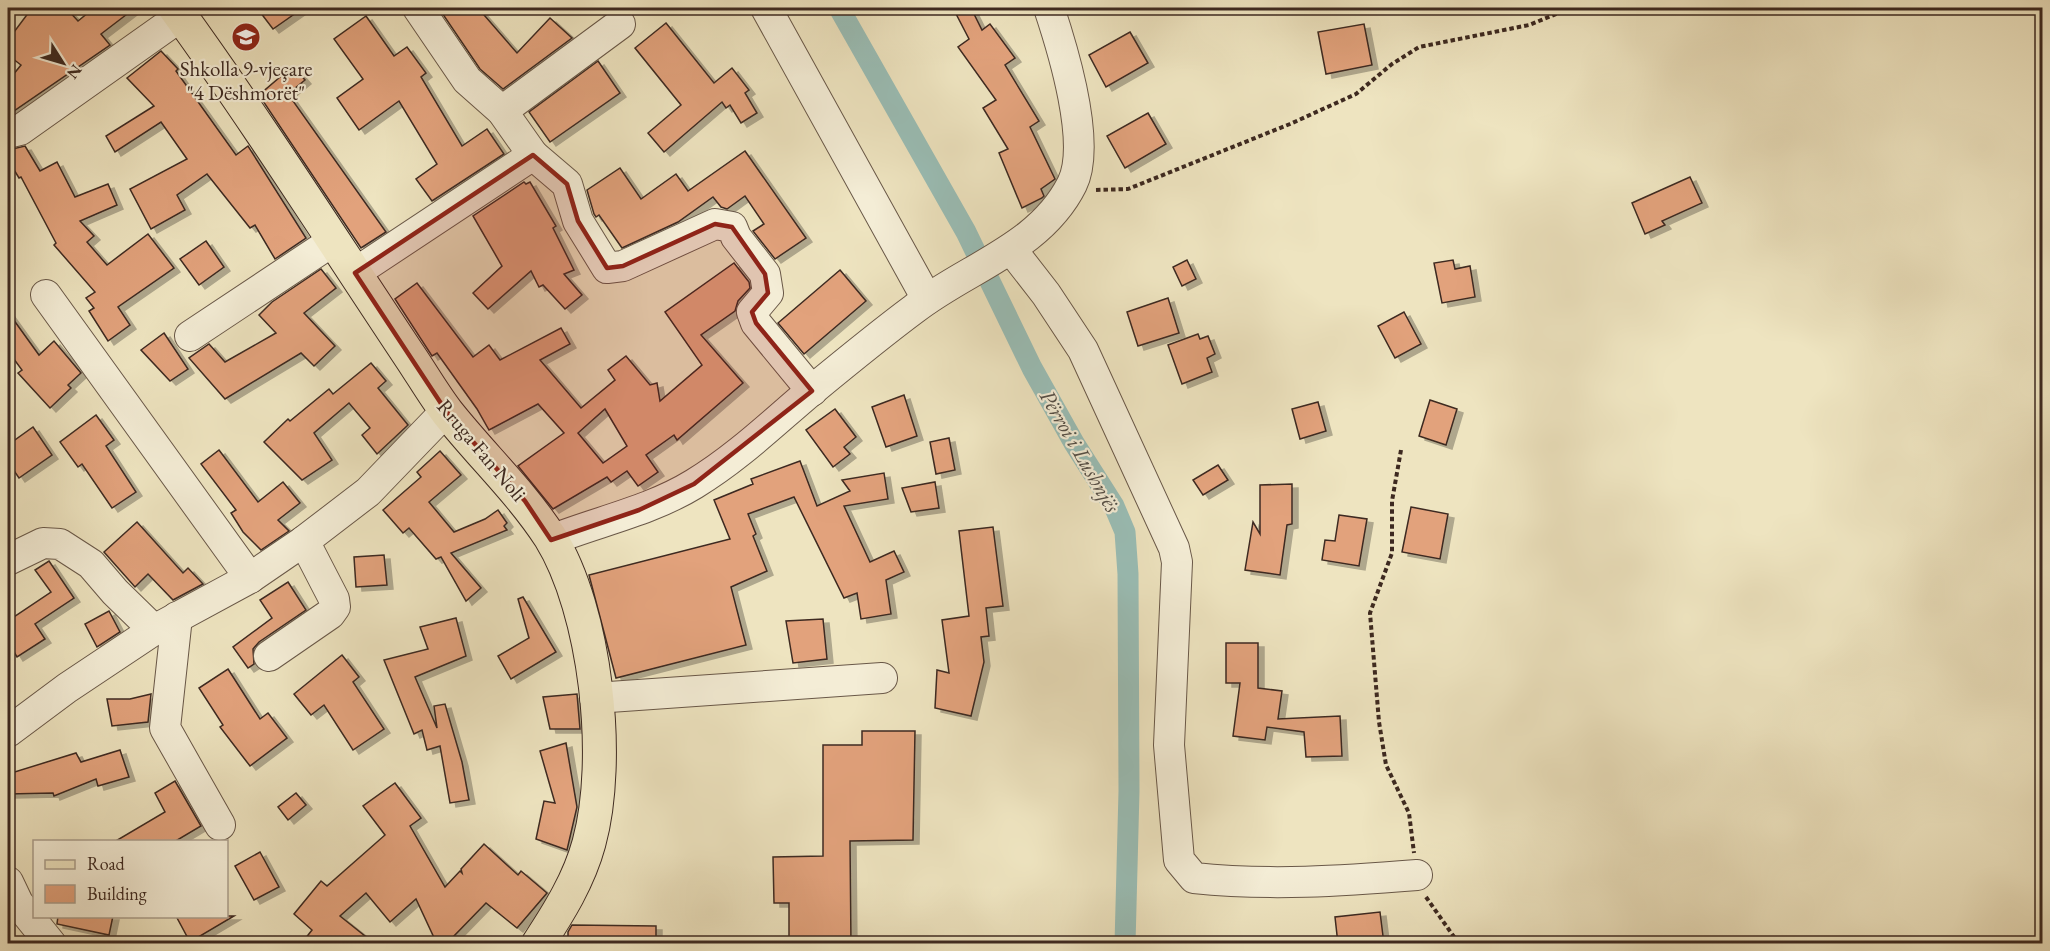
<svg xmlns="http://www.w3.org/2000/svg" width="2050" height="951" font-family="'EB Garamond',serif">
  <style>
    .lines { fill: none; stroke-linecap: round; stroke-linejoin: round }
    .canal { stroke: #9abeb6; stroke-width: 21 }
    .building { fill: #e2a27c; stroke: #3d2920; stroke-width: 1.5; fill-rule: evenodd; filter: url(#shadow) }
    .minor-casing { stroke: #695848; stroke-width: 32 }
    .major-casing { stroke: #3d2920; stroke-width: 35 }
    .path { stroke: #3d2920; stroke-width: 4; stroke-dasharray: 4.5 3; stroke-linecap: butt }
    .minor { stroke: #f4edd6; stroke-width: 30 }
    .major { stroke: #eee4c0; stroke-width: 33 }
    .marked { fill: #8f2418; fill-opacity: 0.2; stroke: #8f2418; stroke-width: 4.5; stroke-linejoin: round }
    .labels { text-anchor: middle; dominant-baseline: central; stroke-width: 4.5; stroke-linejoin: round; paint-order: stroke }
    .poi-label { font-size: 21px; fill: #3d2920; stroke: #f4edd6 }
    .street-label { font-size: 21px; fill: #3d2920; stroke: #f4edd6 }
    .water-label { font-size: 22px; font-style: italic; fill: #544e46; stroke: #f4edd6 }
  </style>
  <defs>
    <filter id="shadow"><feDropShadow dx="6" dy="4" stdDeviation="0" flood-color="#0004"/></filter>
  </defs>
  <rect width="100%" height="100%" fill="#eee4c0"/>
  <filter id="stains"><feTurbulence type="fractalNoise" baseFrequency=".00333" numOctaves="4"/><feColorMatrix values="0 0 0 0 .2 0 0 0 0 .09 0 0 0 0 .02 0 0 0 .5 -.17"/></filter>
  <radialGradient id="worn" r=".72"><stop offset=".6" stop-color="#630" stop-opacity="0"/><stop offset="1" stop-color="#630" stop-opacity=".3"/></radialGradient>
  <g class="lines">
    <polyline class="canal" points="839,8 966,232 1032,368 1074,443 1114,506 1125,532 1128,574 1129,791 1125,944"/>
  </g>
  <g class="building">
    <polygon points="32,8 66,8 78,21 94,8 135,8 101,34 110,45 8,115 8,81 21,65 8,55 8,40"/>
    <polygon points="257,8 303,8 273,29"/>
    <polygon points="443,8 478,8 517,53 550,18 572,38 503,89 480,69 440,10"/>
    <polygon points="953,8 971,8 982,30 990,24 1015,58 1005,65 1039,121 1030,127 1055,179 1041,189 1044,196 1042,198 1022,208 999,153 1008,149 983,108 996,100 958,47 969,39"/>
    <polygon points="366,16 394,56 407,47 426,73 421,77 462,146 487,129 504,154 432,201 416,179 437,164 399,101 359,130 337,98 363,79 334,39"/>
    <polygon points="666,23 714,83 732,68 749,90 745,93 757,113 741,123 730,105 726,108 722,102 664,152 648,133 681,105 635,48"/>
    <polygon points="1364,24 1372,65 1326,74 1318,32"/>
    <polygon points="1130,32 1148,63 1106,87 1089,55"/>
    <polygon points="161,51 178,69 176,71 236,155 248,146 306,238 275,259 255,225 250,228 207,174 177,195 185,210 151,229 130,189 187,159 161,122 115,152 106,136 154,106 127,78"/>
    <polygon points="598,61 620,93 550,142 529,112"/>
    <polygon points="293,66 305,80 288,94 386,232 361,248 259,95"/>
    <polygon points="1148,113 1166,144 1125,168 1107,136"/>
    <polygon points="25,146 40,171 57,162 75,197 108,184 117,205 80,221 94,236 87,242 107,265 148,234 174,268 118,307 130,325 108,341 89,311 94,308 86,298 95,292 54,245 56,243 21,177 19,178 8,160 8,150"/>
    <polygon points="745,151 806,238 775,259 753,231 764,224 745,196 727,209 721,207 713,197 678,222 622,248 599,215 596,217 594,214 587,190 620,168 641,199 676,174 688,191"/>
    <polygon points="1690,177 1702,203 1662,221 1665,225 1645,234 1632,203"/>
    <polygon points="524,182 526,184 530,182 556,226 553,228 574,270 564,274 582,295 565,309 543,285 539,287 531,271 488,309 473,293 502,266 473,216"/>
    <polygon points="206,241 224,267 199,285 180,259"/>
    <polygon points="1187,260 1196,279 1182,286 1173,267"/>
    <polygon points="1453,260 1455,269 1470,266 1475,297 1442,303 1434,263"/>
    <path d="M 734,263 L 749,282 L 750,288 L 738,301 L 735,311 L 701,335 L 743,383 L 677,440 L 674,435 L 646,455 L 658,472 L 638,486 L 627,471 L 611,482 L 607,477 L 553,509 L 518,466 L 564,433 L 538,404 L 489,430 L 477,409 L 437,353 L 432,356 L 395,299 L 417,283 L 473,357 L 489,345 L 500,360 L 561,328 L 570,344 L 540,360 L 581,408 L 615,380 L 608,370 L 626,356 L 650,385 L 657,383 L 660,401 L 702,365 L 665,312 ZM 605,409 L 627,446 L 603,463 L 578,433 Z"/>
    <polygon points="321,269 336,288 304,313 335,346 314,366 301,353 225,399 189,358 209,344 225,362 276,333 259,315 272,302"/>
    <polygon points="840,270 866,301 804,354 778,323"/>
    <polygon points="1168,298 1179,333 1138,346 1127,312"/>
    <polygon points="8,312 39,355 54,341 81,373 68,385 71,388 50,408 18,373 22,370 8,351"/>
    <polygon points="1404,312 1421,344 1395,358 1378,326"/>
    <polygon points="164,333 188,369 170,381 141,350"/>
    <polygon points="1198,334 1200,339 1208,336 1215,354 1207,358 1212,372 1182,384 1168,345"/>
    <polygon points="371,363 386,381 378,388 408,425 377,454 362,435 370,428 349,403 314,433 332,460 302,480 264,442 288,419 290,421 329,389 333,394"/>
    <polygon points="904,395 917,436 886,447 872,407"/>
    <polygon points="1430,400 1457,409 1446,445 1419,436"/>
    <polygon points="1318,402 1326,431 1300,439 1292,409"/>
    <polygon points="835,409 856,437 844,447 850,454 833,467 806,430"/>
    <polygon points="96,415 114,440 106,446 136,492 112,508 82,464 78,467 60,442"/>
    <polygon points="33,427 52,455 19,478 8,462 8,445"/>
    <polygon points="949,438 955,470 936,474 930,442"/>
    <polygon points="219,450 258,502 283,482 300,503 278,520 289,531 261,550 243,532 231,513 236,510 201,464"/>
    <polygon points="440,451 461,475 429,502 454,532 485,519 498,510 507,523 504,526 507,530 451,553 481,588 466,601 441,557 436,559 409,528 403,533 383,510 421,477 417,472"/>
    <polygon points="800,461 817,506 850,491 842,480 884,473 888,499 844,506 870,562 894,551 904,572 886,580 891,614 861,619 857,593 844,598 794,497 748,514 756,534 753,536 767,571 731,587 746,645 616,678 589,575 730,539 714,500 753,484 751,479"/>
    <polygon points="1218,465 1228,480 1203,495 1193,480"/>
    <polygon points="935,482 939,508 911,512 902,488"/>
    <polygon points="1292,484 1292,524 1287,525 1280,575 1245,570 1253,522 1260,534 1260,485"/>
    <polygon points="1411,507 1448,514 1440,559 1402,552"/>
    <polygon points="1339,515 1367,519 1359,566 1322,560 1325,540 1335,541"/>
    <polygon points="137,522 183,573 188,568 203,584 173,600 148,574 135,587 104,552"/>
    <polygon points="993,527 1003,606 986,608 989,636 981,637 984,662 971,716 935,708 937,670 949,673 942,620 969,616 959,531"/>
    <polygon points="384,555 387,585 356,587 354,557"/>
    <polygon points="49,561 74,598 35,624 45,639 17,657 8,642 8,621 51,592 35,570"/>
    <polygon points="288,582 306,610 259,642 253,649 254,664 248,668 233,647 272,618 260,600"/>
    <polygon points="523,597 556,652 511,679 498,656 529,638 518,599"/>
    <polygon points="109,611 120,632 97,647 85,624"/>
    <polygon points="456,618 466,656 415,677 437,728 434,706 445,704 462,762 469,800 450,803 440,746 427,750 422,730 414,734 384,660 428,649 420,627"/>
    <polygon points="823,619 827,659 793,663 786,621"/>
    <polygon points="1226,643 1258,643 1258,688 1282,691 1278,719 1340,716 1342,756 1306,757 1304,732 1267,727 1265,740 1233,736 1240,683 1226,683"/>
    <polygon points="342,655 359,677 353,682 384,729 353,750 324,705 311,715 294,694"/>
    <polygon points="228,669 260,719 268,713 287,738 250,766 220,727 223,725 199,688"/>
    <polygon points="151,694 148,722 112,726 107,699 130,699"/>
    <polygon points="577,694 580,729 550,729 543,697"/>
    <polygon points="862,731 915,731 913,840 850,841 851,944 789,944 789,903 774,903 773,857 823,856 823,745 862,745"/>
    <polygon points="566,743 577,807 567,850 536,839 544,801 555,803 540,751"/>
    <polygon points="120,750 129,777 98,786 96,779 54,796 53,793 8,794 8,774 76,753 81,762"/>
    <polygon points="175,781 201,826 174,842 114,842 165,812 155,793"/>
    <polygon points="395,783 421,818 410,826 445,887 460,871 462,873 461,869 484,844 518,875 521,871 547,893 517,928 486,903 451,939 437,944 416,899 390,922 366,893 340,916 375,944 301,944 312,930 294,914 321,881 327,886 385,835 363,806"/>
    <polygon points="296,793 306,805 288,820 278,807"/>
    <polygon points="260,852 279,887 254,900 235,866"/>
    <polygon points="1380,912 1384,944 1338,944 1335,917"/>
    <polygon points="58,916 113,916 109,935 57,924"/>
    <polygon points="176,916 234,916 190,942"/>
    <polygon points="572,925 656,926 656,944 568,944 568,932"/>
  </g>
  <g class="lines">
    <g class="minor-casing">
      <g id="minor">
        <polyline points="766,8 927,299"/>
        <polyline points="502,111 620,24"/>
        <polyline points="8,133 20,130 181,16"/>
        <polyline points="533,155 567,184 578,221 607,268 623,266 715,224 732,227 736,237 765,274 768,293 752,312 756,323 812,391"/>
        <path d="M 1011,249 L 1046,294 L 1083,350 L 1174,548 L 1177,562 L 1169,745 L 1179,860 L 1194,878 C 1268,886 1343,881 1417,875"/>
        <polyline points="355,273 533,155 502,111 467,80 418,8"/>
        <polyline points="46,295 250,578"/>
        <polyline points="190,336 333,241"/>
        <path d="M 551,540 C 599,521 650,511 694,484 C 737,458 773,423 811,391 C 845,363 879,335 914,309 C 966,268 1040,248 1072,184 C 1092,144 1063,50 1049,8"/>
        <polyline points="8,560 43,543 60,544 91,564 115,592 154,630"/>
        <polyline points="177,617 165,728 220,825"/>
        <polyline points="269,656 330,614 335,607 334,599 304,541"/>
        <polyline points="595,698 882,678"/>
        <polyline points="8,732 67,688 154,630 250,578 304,541 368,492 446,411"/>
        <polyline points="8,882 18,903 51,944"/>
      </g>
    </g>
    <g class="major-casing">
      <path id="major" d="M 175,8 C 257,121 333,241 411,358 C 423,376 434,395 447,412 C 481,455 520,491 550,537 C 596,611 612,759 589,843 C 579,880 559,912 538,944"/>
    </g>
    <g class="path">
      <polyline points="1096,190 1128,189 1290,124 1356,94 1392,64 1419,47 1529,25 1571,8"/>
      <polyline points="1401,450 1392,501 1392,553 1370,613 1379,722 1386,765 1409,813 1414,853"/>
      <polyline points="1426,897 1459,944"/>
    </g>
    <use href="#minor" class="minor"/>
    <use href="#major" class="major"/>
  </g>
  <path class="marked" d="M 533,155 L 567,184 L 578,221 L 607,268 L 623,266 L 715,224 L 732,227 L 765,274 L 768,293 L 752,312 L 756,323 L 812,391 L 694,484 L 639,510 L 551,540 L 525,501 L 446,411 L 355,273 Z"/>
  <defs>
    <g id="school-disc" transform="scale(1.5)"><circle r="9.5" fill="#8f2418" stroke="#f4edd6"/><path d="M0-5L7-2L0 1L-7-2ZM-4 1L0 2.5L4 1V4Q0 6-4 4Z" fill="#fff"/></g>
  </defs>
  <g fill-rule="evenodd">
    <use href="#school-disc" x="246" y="37"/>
  </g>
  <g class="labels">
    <g class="poi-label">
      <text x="246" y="68">Shkolla 9-vjeçare<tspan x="246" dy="24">"4 Dëshmorët"</tspan></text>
    </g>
    <g class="street-label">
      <text transform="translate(482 450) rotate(50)">Rruga Fan Noli</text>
    </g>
    <g class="water-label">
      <text transform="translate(1080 451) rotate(60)">Përroi i Lushnjës</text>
    </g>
  </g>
  <rect width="2050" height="951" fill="none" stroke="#eee4c0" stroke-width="30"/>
  <rect x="9" y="9" width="2032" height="933" fill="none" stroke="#3d2920" stroke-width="3"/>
  <rect x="15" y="15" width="2020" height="921" fill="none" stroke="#3d2920" stroke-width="1.5"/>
  <rect x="33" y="840" width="195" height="78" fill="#f4edd6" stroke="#ab9f8d" stroke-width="1.5"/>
  <rect x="45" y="860" width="30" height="9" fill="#eee4c0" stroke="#ab9f8d" stroke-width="1.5"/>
  <text x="87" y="870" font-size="18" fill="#3d2920">Road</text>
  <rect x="45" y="885" width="30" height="18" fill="#e2a27c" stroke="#ab9f8d" stroke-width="1.5"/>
  <text x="87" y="900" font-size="18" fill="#3d2920">Building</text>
  <g transform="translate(63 63) rotate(127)" stroke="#f4edd6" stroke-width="4.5" paint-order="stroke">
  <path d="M0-4.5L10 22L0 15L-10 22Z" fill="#3d2920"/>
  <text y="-9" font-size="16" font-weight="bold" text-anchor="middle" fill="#3d2920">N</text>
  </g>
  <rect width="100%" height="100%" filter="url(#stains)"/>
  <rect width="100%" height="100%" fill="url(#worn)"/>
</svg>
